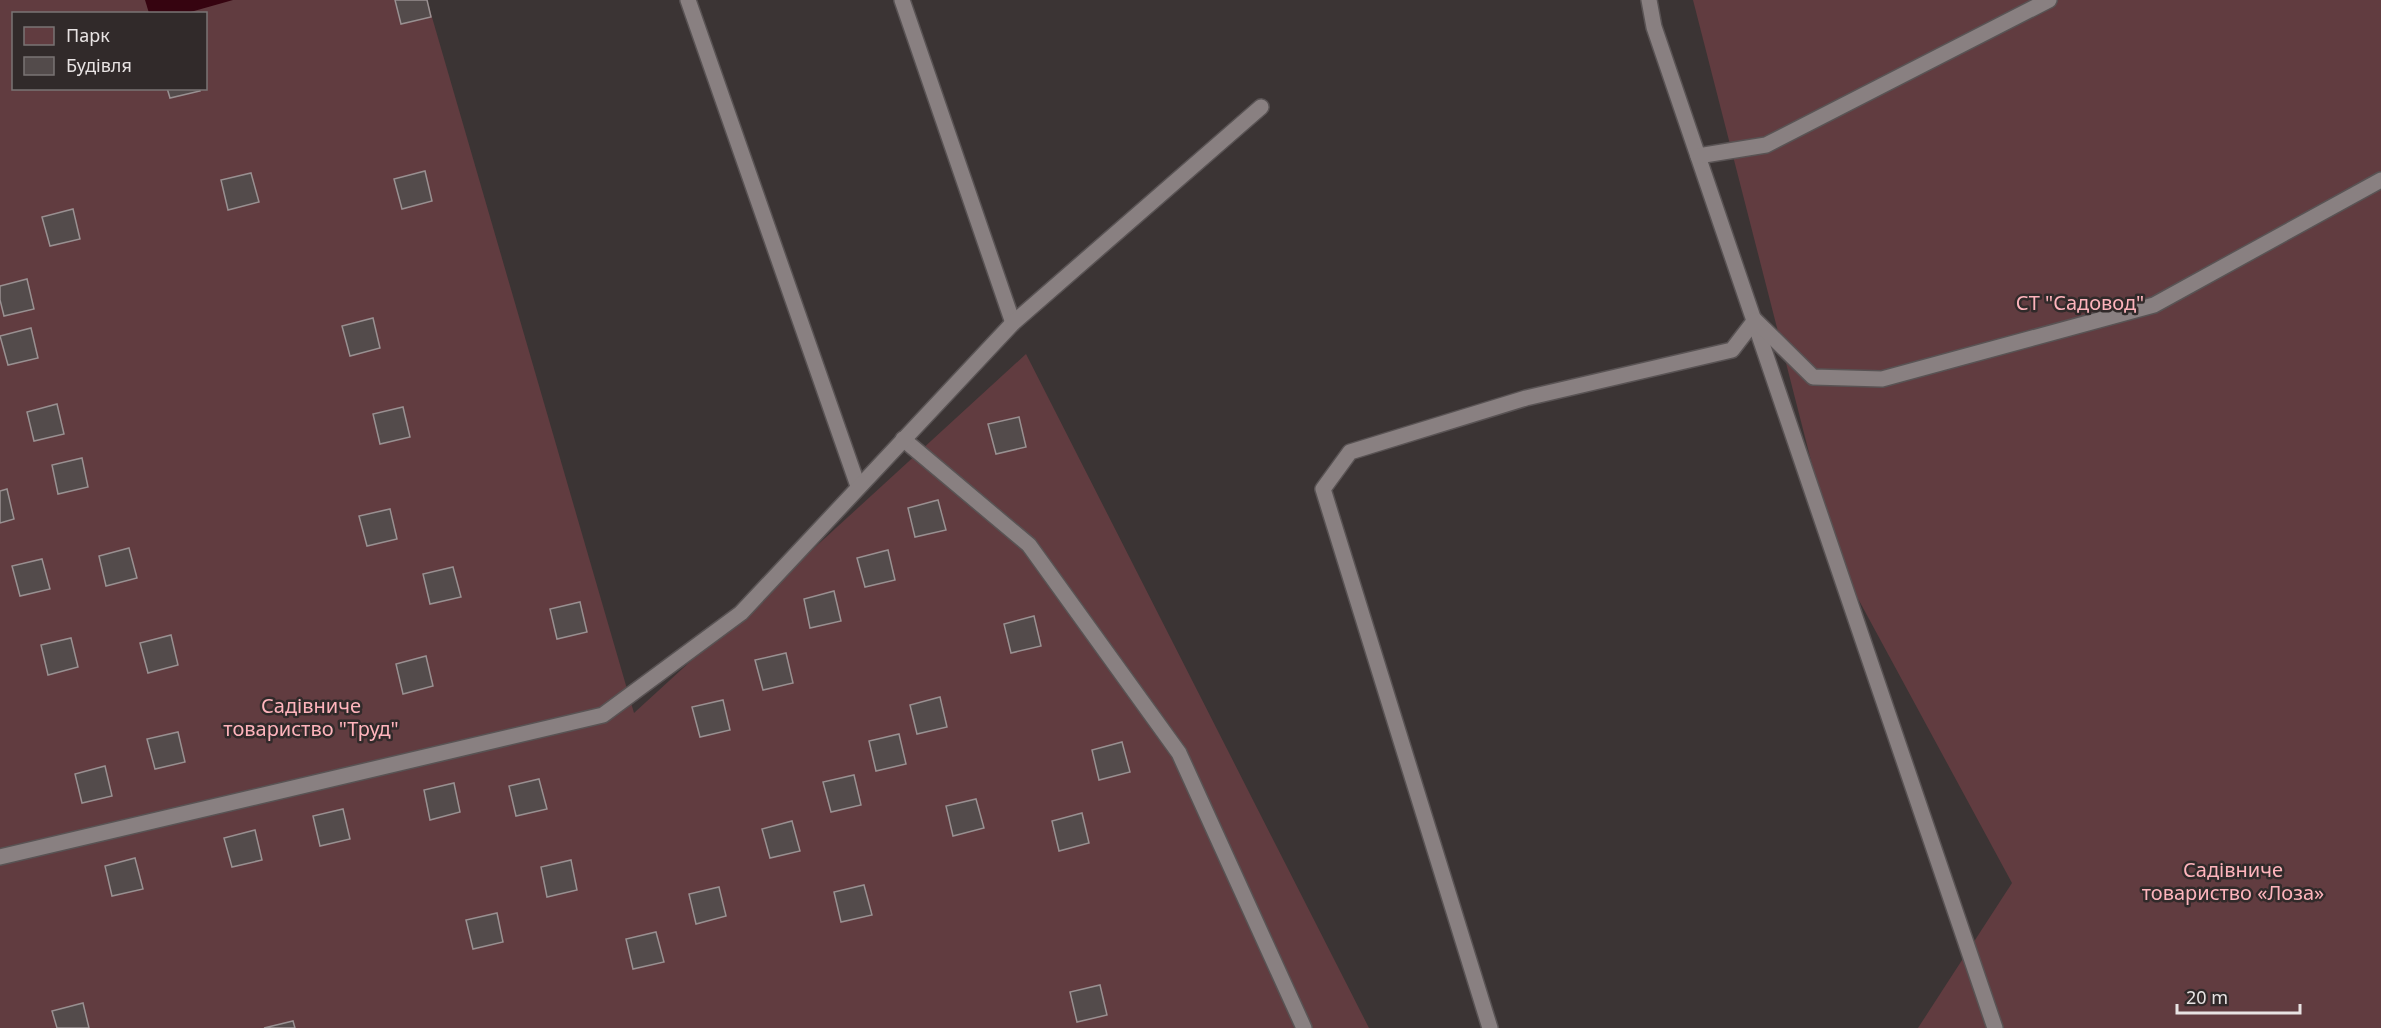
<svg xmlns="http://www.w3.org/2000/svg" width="2381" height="1028" font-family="'Noto Sans',sans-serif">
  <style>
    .green { fill: #613c40; fill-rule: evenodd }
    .water { fill: #360410 }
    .building { fill: #534b4b; stroke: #999091; stroke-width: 1.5 }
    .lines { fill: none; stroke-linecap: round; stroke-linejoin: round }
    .lane-casing { stroke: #595354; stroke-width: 18 }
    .lane { stroke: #898081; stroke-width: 15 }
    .labels { text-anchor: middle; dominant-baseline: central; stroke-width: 5; stroke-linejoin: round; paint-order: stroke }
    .park-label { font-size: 20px; fill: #feb4bc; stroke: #312a2a }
  </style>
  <rect width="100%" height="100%" fill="#3b3434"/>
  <g class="green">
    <path d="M 0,0 L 427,0 L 634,713 L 1026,354 L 1369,1028 L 0,1028 ZM 14,14 L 206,14 L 206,88 L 14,88 Z"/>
    <polygon points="1693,0 2381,0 2381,1028 1918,1028 2012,883 1836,558"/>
  </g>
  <polygon class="water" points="145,0 233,0 187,13 149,13"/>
  <g class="building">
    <polygon points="395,0 427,0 431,17 401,24"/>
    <polygon points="167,88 199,88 200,91 170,98"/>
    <polygon points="425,171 432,201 402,209 394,179"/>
    <polygon points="251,173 259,202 228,210 221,180"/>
    <polygon points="73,209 80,239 50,246 42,217"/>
    <polygon points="27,279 34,309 4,316 0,300 0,286"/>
    <polygon points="373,318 380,348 350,356 342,326"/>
    <polygon points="31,328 38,358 8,365 0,336"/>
    <polygon points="57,404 64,434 34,441 27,412"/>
    <polygon points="403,407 410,437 380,444 373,414"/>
    <polygon points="1019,417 1026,447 996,454 988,424"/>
    <polygon points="82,458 88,487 58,494 52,465"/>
    <polygon points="7,489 14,519 0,523 0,491"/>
    <polygon points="938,500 946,530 915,537 908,508"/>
    <polygon points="390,509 397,539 367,546 359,516"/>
    <polygon points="129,548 137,578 106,586 99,556"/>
    <polygon points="888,550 895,580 865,587 857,558"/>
    <polygon points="42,559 50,589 20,596 12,566"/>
    <polygon points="453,567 461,597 430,604 423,574"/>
    <polygon points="834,591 841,621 810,628 804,599"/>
    <polygon points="580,602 587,632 557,639 550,609"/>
    <polygon points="1034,616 1041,646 1011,653 1004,624"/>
    <polygon points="171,635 178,665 148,673 140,643"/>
    <polygon points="71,638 78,667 48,675 41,645"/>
    <polygon points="786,653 793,683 763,690 755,660"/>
    <polygon points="426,656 433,686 403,694 396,664"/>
    <polygon points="940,697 947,727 917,734 910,705"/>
    <polygon points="723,700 730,730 700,737 692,707"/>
    <polygon points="178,732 185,762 155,769 147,739"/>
    <polygon points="899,734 906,764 876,771 869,741"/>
    <polygon points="1122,742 1130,772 1099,780 1092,750"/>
    <polygon points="105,766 112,796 82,803 75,774"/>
    <polygon points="854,775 861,805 831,812 823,782"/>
    <polygon points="539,779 547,809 516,816 509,786"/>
    <polygon points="454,783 460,812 430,820 424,790"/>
    <polygon points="976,799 984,828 953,836 946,806"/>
    <polygon points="343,809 350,839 320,846 313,816"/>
    <polygon points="1082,813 1089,843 1059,851 1052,821"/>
    <polygon points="792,821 800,851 770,858 762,829"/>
    <polygon points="255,830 262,860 232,867 224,838"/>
    <polygon points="135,858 143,889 112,896 105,866"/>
    <polygon points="571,860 577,890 547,897 541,867"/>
    <polygon points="864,885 872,915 841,922 834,892"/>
    <polygon points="719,887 726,916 696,924 689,894"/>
    <polygon points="497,913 503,942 473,949 466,920"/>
    <polygon points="656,932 664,962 633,969 626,939"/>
    <polygon points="1100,985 1107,1015 1077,1022 1070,992"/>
    <polygon points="83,1003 89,1028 57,1028 52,1011"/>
    <polygon points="293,1021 295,1028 264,1028"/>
  </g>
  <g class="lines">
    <g class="lane-casing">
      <g id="lane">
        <polyline points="688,0 858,486"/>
        <polyline points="902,0 1013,323"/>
        <polyline points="1649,0 1654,27 1995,1028"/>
        <polyline points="1698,156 1766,145 2049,0"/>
        <polyline points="903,439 1029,545 1179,753 1304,1028"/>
        <polyline points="0,857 603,715 741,613 1013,323 1261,107"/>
        <polyline points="1490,1028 1323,489 1350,452 1526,398 1732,350 1755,320 1813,377 1882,379 2154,305 2381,180"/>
      </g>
    </g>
    <use href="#lane" class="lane"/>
  </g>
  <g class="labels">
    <g class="park-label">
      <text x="2080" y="302">СТ "Садовод"</text>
      <text x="311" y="705">Садівниче<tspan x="311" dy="23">товариство "Труд"</tspan></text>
      <text x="2233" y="869">Садівниче<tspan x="2233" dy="23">товариство «Лоза»</tspan></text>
    </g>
  </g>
  <rect x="12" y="12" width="195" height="78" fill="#312a2a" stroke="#7a7474" stroke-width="1.5"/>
  <rect x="24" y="27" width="30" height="18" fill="#613c40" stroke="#7a7474" stroke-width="1.5"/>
  <text x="66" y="42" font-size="18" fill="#e8e3e3">Парк</text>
  <rect x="24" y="57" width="30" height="18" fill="#534b4b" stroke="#7a7474" stroke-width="1.5"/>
  <text x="66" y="72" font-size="18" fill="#e8e3e3">Будівля</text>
  <path d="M2177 1004v9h123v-9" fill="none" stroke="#e8e3e3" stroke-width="3"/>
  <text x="2186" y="1004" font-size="18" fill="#e8e3e3" stroke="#312a2a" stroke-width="4.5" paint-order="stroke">20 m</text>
</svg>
